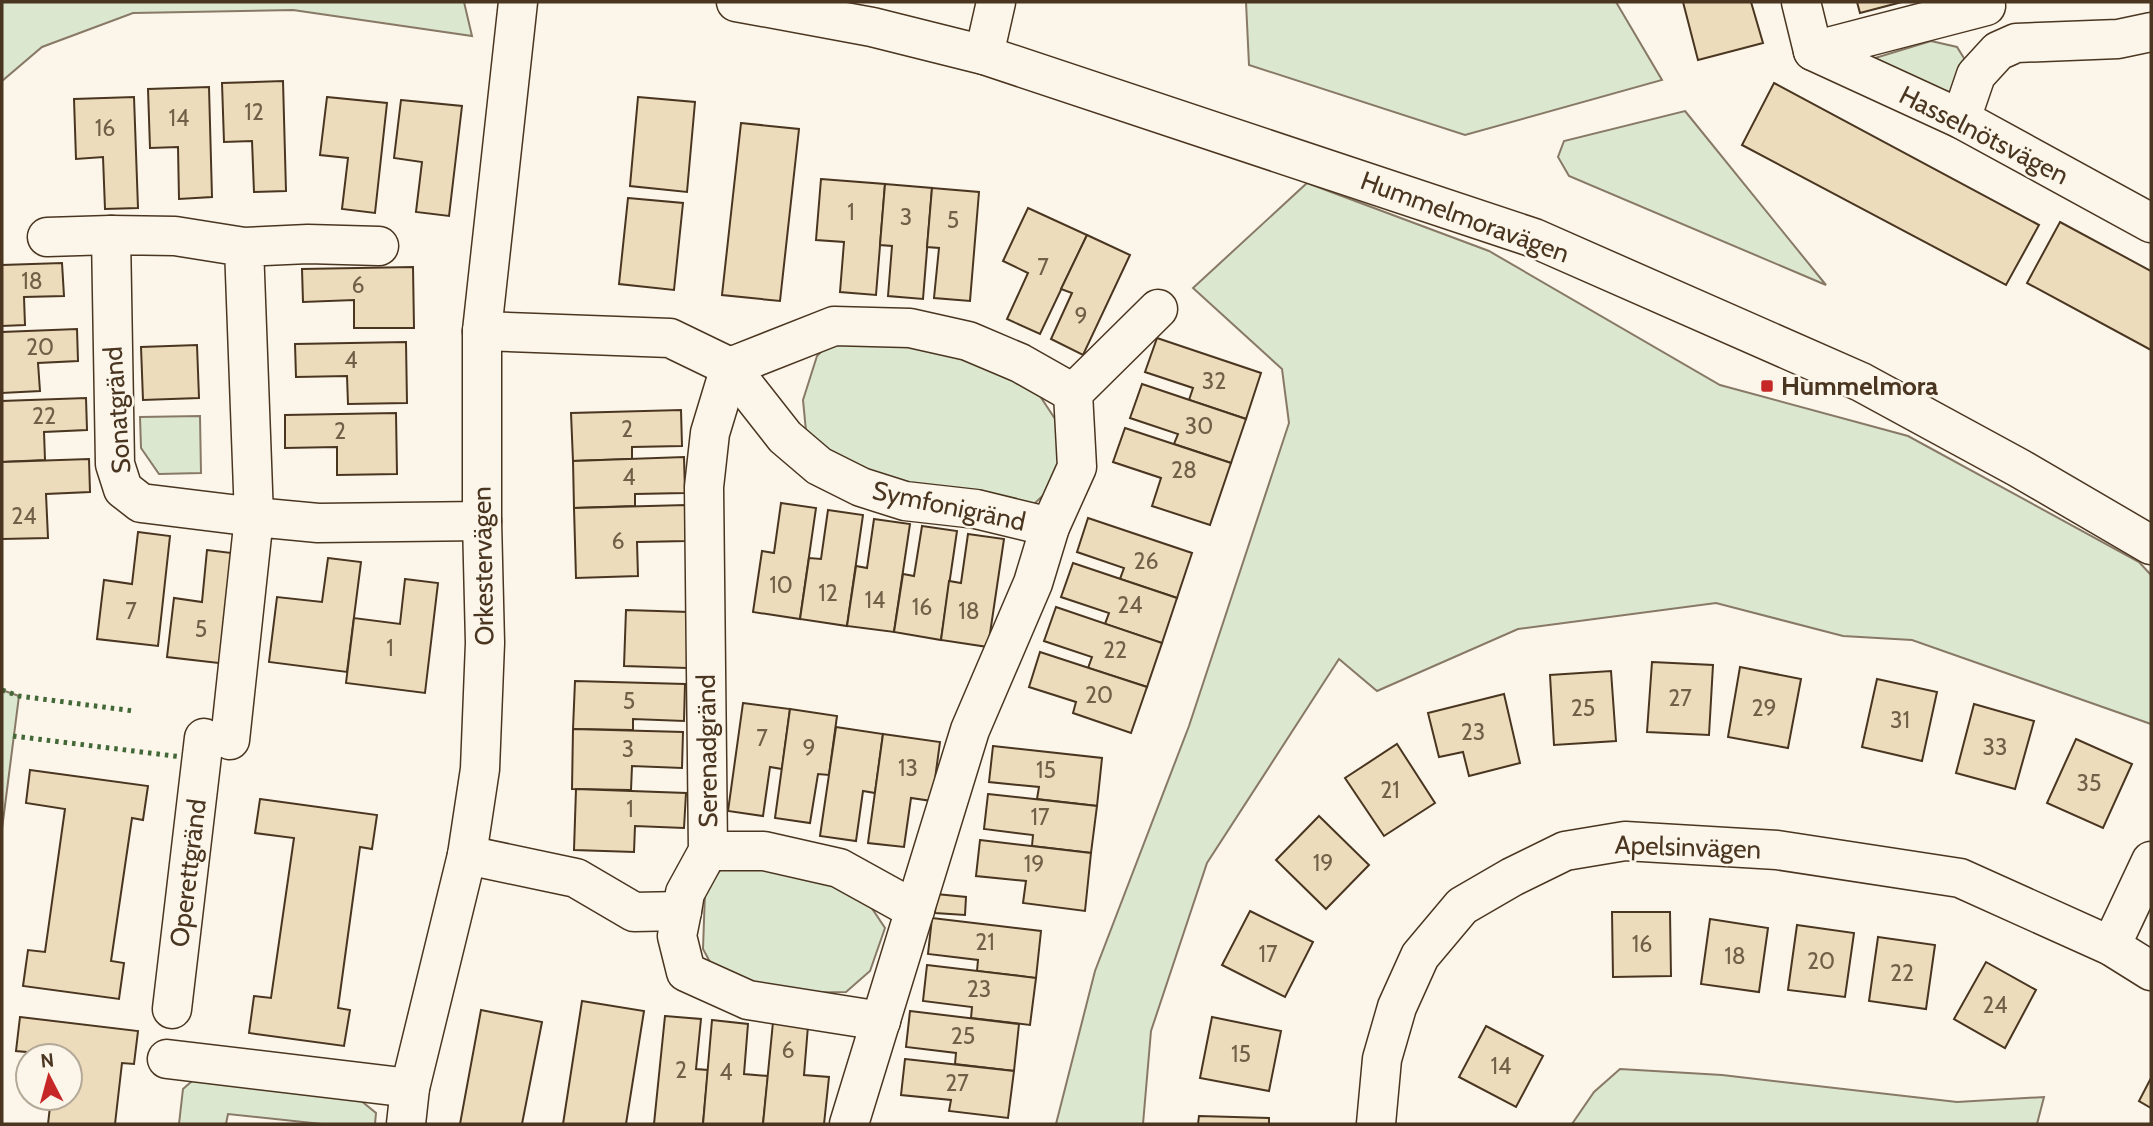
<svg xmlns="http://www.w3.org/2000/svg" width="2153" height="1126" font-family="Cabin,sans-serif">
  <style>
    .green { fill: #dce7d0; stroke: #887966; stroke-width: 2 }
    .building { fill: #ecdcbc; stroke: #4a3520; stroke-width: 2 }
    .lines { fill: none; stroke-linecap: round; stroke-linejoin: round }
    .street-casing { stroke: #4a3520; stroke-width: 41 }
    .secondary-casing { stroke: #4a3520; stroke-width: 41 }
    .street { stroke: #fbf6e9; stroke-width: 38 }
    .secondary { stroke: #fbf6e9; stroke-width: 38 }
    .hedge { stroke: #436837; stroke-width: 5; stroke-dasharray: 3.5 5; stroke-linecap: butt }
    .poi-dot { fill: #c62828; stroke: #fbf6e9; stroke-width: 2.5 }
    .labels { text-anchor: middle; dominant-baseline: central; stroke-width: 5; stroke-linejoin: round; paint-order: stroke }
    .number-label { font-size: 23px; fill: #725f47 }
    .street-label { font-size: 26px; fill: #4a3520; stroke: #fbf6e9 }
    .poi-label { font-size: 26px; font-weight: bold; fill: #4a3520; stroke: #fbf6e9; text-anchor: start }
  </style>
  <rect width="100%" height="100%" fill="#fbf6e9"/>
  <g class="green">
    <polygon points="2,2 464,2 472,36 293,10 133,13 42,47 2,81"/>
    <polygon points="1246,2 1616,2 1662,80 1465,135 1249,65"/>
    <polygon points="1931,41 1957,47 1967,63 1947,102 1873,72 1875,58"/>
    <polygon points="1685,111 1826,285 1569,176 1558,157 1564,141"/>
    <polygon points="1307,183 1489,251 1720,385 1908,436 2139,562 2151,575 2151,724 1912,640 1843,636 1716,603 1518,629 1377,691 1339,659 1207,863 1151,1031 1143,1124 1056,1124 1095,971 1189,726 1289,423 1282,369 1193,288"/>
    <polygon points="834,338 942,351 1007,373 1036,390 1065,434 1055,484 1032,506 873,477 834,455 806,431 803,400 817,356"/>
    <polygon points="200,416 201,473 159,474 141,448 140,417"/>
    <polygon points="2,690 19,696 2,829"/>
    <polygon points="759,863 841,883 867,901 885,928 870,971 846,992 785,993 716,973 703,949 705,892 723,866"/>
    <polygon points="1620,1069 1722,1075 1957,1102 2044,1097 2037,1124 1572,1124 1594,1092"/>
    <polygon points="201,1073 349,1091 376,1113 375,1124 322,1124 228,1114 226,1124 179,1124 183,1089"/>
  </g>
  <g class="building">
    <polygon points="1683,2 1751,2 1763,43 1698,60"/>
    <polygon points="1857,2 1902,2 1860,13"/>
    <polygon points="283,81 286,191 254,192 252,141 224,142 222,83"/>
    <polygon points="1774,83 2039,225 2006,285 1742,145"/>
    <polygon points="209,87 212,197 179,199 178,147 150,148 148,89"/>
    <polygon points="134,97 138,208 105,209 103,157 76,159 74,99"/>
    <polygon points="327,97 387,103 375,213 342,209 348,158 320,155"/>
    <polygon points="638,97 695,102 687,192 630,186"/>
    <polygon points="401,100 462,106 449,216 416,212 422,162 394,158"/>
    <polygon points="741,123 799,129 780,301 722,295"/>
    <polygon points="821,179 885,184 876,295 840,292 844,242 816,240"/>
    <polygon points="885,184 932,188 923,299 888,296 892,246 880,245"/>
    <polygon points="932,188 979,192 970,301 934,298 939,248 927,247"/>
    <polygon points="628,198 683,203 674,290 619,284"/>
    <polygon points="1028,208 1087,235 1040,334 1007,319 1028,273 1003,261"/>
    <polygon points="2060,222 2151,271 2151,350 2027,283"/>
    <polygon points="1087,235 1130,255 1083,355 1051,339 1072,293 1061,289"/>
    <polygon points="62,263 64,296 24,297 25,325 2,326 2,265"/>
    <polygon points="413,267 414,328 354,328 354,300 303,302 302,269"/>
    <polygon points="77,329 78,361 38,363 40,391 2,393 2,332"/>
    <polygon points="1157,338 1261,373 1246,419 1189,400 1193,388 1145,372"/>
    <polygon points="406,342 407,403 348,404 347,376 296,377 295,344"/>
    <polygon points="197,345 199,398 143,400 141,347"/>
    <polygon points="1142,384 1246,419 1231,463 1174,444 1178,434 1130,418"/>
    <polygon points="86,398 87,430 44,432 45,460 2,462 2,401"/>
    <polygon points="681,410 682,446 632,447 632,459 573,461 571,413"/>
    <polygon points="396,413 397,474 337,475 337,447 285,448 285,415"/>
    <polygon points="1125,428 1231,463 1210,525 1152,506 1161,478 1113,462"/>
    <polygon points="684,457 685,493 635,494 635,506 574,508 573,461"/>
    <polygon points="89,459 90,492 46,494 48,538 2,539 2,462"/>
    <polygon points="781,503 816,508 800,619 753,612 762,551 774,553"/>
    <polygon points="686,505 687,541 637,542 638,576 576,578 574,508"/>
    <polygon points="828,510 863,515 847,626 800,619 809,558 821,559"/>
    <polygon points="1088,518 1192,553 1177,598 1120,579 1124,568 1077,552"/>
    <polygon points="874,519 910,524 894,632 847,626 856,566 867,568"/>
    <polygon points="922,526 957,531 941,640 894,632 903,574 914,576"/>
    <polygon points="138,532 170,536 158,646 97,639 104,580 132,584"/>
    <polygon points="968,534 1004,539 988,647 941,640 949,581 961,583"/>
    <polygon points="207,550 240,554 227,664 167,657 174,598 202,602"/>
    <polygon points="328,558 361,562 347,672 269,662 277,597 322,602"/>
    <polygon points="1073,563 1177,598 1162,643 1105,624 1109,613 1061,597"/>
    <polygon points="405,579 438,583 425,693 346,683 354,618 400,624"/>
    <polygon points="1056,607 1162,643 1147,687 1088,668 1092,657 1044,641"/>
    <polygon points="626,610 689,612 687,668 624,666"/>
    <polygon points="1040,652 1147,687 1131,733 1073,713 1076,702 1029,687"/>
    <polygon points="1652,662 1713,665 1709,735 1647,732"/>
    <polygon points="1740,667 1801,679 1788,748 1728,737"/>
    <polygon points="1611,671 1616,741 1554,745 1550,675"/>
    <polygon points="1877,679 1937,692 1922,761 1862,747"/>
    <polygon points="575,681 685,684 684,721 633,719 633,730 573,729"/>
    <polygon points="1504,694 1520,763 1469,776 1463,752 1439,757 1428,713"/>
    <polygon points="743,703 790,709 782,769 770,767 763,816 728,811"/>
    <polygon points="1974,704 2034,721 2015,789 1956,773"/>
    <polygon points="790,709 837,716 829,775 818,774 810,823 775,818"/>
    <polygon points="836,727 883,734 875,793 863,791 856,841 820,836"/>
    <polygon points="573,729 683,732 682,768 632,766 631,790 572,789"/>
    <polygon points="883,734 940,742 932,801 911,798 904,847 868,843"/>
    <polygon points="2076,739 2132,764 2103,828 2047,803"/>
    <polygon points="1397,744 1435,803 1384,836 1345,778"/>
    <polygon points="993,746 1102,758 1097,806 1037,799 1039,787 989,782"/>
    <polygon points="30,770 148,786 143,820 132,818 111,961 124,963 119,999 23,986 28,950 45,952 65,809 26,803"/>
    <polygon points="576,789 686,793 684,828 635,826 634,852 574,850"/>
    <polygon points="988,794 1097,806 1091,853 1032,846 1033,835 984,829"/>
    <polygon points="260,799 377,815 372,849 360,847 338,1008 350,1010 344,1046 249,1033 254,996 271,998 294,838 255,833"/>
    <polygon points="1319,816 1369,865 1326,909 1276,860"/>
    <polygon points="980,840 1091,853 1085,911 1023,903 1026,881 976,876"/>
    <polygon points="936,894 966,897 965,915 935,913"/>
    <polygon points="1250,911 1313,942 1285,997 1222,965"/>
    <polygon points="1612,912 1670,912 1671,976 1613,977"/>
    <polygon points="932,918 1041,931 1036,978 977,971 978,960 928,954"/>
    <polygon points="1710,919 1768,928 1759,992 1701,984"/>
    <polygon points="1797,925 1854,933 1845,997 1788,990"/>
    <polygon points="1878,937 1935,945 1926,1009 1869,1001"/>
    <polygon points="1986,962 2036,990 2005,1048 1954,1019"/>
    <polygon points="927,965 1036,978 1030,1025 971,1018 972,1007 923,1001"/>
    <polygon points="582,1001 644,1011 626,1124 563,1124"/>
    <polygon points="481,1010 542,1022 522,1124 460,1124"/>
    <polygon points="910,1011 1019,1024 1014,1071 955,1064 956,1053 906,1047"/>
    <polygon points="665,1016 701,1019 696,1069 708,1070 703,1124 654,1124"/>
    <polygon points="20,1017 138,1031 134,1064 122,1063 115,1124 48,1124 51,1098 70,1098 70,1056 16,1051"/>
    <polygon points="1212,1017 1281,1031 1269,1091 1200,1078"/>
    <polygon points="712,1020 748,1024 744,1074 768,1076 763,1124 703,1124"/>
    <polygon points="773,1022 808,1026 804,1075 829,1077 824,1124 763,1124"/>
    <polygon points="1486,1026 1543,1056 1516,1107 1459,1077"/>
    <polygon points="905,1059 1014,1071 1008,1118 949,1111 951,1100 901,1095"/>
    <polygon points="2151,1078 2151,1108 2139,1101"/>
    <polygon points="1199,1116 1269,1118 1269,1124 1198,1124"/>
  </g>
  <g class="lines">
    <g class="street-casing">
      <g id="street">
        <polyline points="1801,2 1813,51 1986,6"/>
        <polyline points="1813,51 1961,119 2151,223"/>
        <polyline points="984,55 996,2"/>
        <polyline points="1961,119 1976,75 1998,51 2016,43 2118,39 2151,32"/>
        <polyline points="47,237 111,235"/>
        <polyline points="244,247 254,517 141,503 123,489 115,464 111,235 175,236 244,247 308,244 379,246"/>
        <polyline points="482,331 670,338 730,367 785,437 819,466 861,487 905,501 976,509 1050,527"/>
        <polyline points="730,367 710,433 704,487 708,851 685,893 682,911 677,936 686,972 748,1000 881,1021"/>
        <polyline points="730,367 834,326 910,328 968,341 1020,363 1073,393"/>
        <polyline points="230,740 254,517 318,523 482,521"/>
        <polyline points="708,851 764,851 839,868 915,910"/>
        <polyline points="467,855 576,878 634,912 682,911"/>
        <polyline points="2111,946 2151,861"/>
        <polyline points="172,1009 204,738"/>
        <polyline points="167,1059 410,1088"/>
        <polyline points="406,1124 410,1088 467,855 480,769 485,643 482,521 482,331 518,2"/>
        <polyline points="849,1124 970,730 1033,583 1050,527 1077,467 1073,393 1158,309"/>
        <polyline points="1376,1124 1382,1059 1397,1007 1420,956 1462,906 1512,877 1565,851 1625,841 1777,850 1960,878 2111,946 2151,971"/>
      </g>
    </g>
    <g class="secondary-casing">
      <polyline id="secondary" points="736,2 872,27 984,55 1534,238 1861,382 2019,468 2151,545"/>
    </g>
    <use href="#street" class="street"/>
    <use href="#secondary" class="secondary"/>
    <g class="hedge">
      <polyline points="2,690 19,696 134,711"/>
      <polyline points="13,736 182,757"/>
    </g>
  </g>
  <rect class="poi-dot" x="1760" y="379" width="14" height="14" rx="3.5"/>
  <g class="labels">
    <g class="number-label">
      <text x="254" y="112">12</text>
      <text x="179" y="118">14</text>
      <text x="105" y="128">16</text>
      <text x="851" y="212">1</text>
      <text x="906" y="217">3</text>
      <text x="953" y="220">5</text>
      <text x="1043" y="267">7</text>
      <text x="32" y="281">18</text>
      <text x="358" y="285">6</text>
      <text x="1081" y="316">9</text>
      <text x="40" y="347">20</text>
      <text x="351" y="360">4</text>
      <text x="1214" y="381">32</text>
      <text x="44" y="416">22</text>
      <text x="1199" y="426">30</text>
      <text x="627" y="429">2</text>
      <text x="340" y="431">2</text>
      <text x="1184" y="470">28</text>
      <text x="629" y="477">4</text>
      <text x="24" y="516">24</text>
      <text x="618" y="541">6</text>
      <text x="1146" y="561">26</text>
      <text x="781" y="585">10</text>
      <text x="828" y="593">12</text>
      <text x="875" y="600">14</text>
      <text x="1130" y="605">24</text>
      <text x="922" y="607">16</text>
      <text x="131" y="611">7</text>
      <text x="969" y="611">18</text>
      <text x="201" y="629">5</text>
      <text x="390" y="648">1</text>
      <text x="1115" y="650">22</text>
      <text x="1099" y="695">20</text>
      <text x="1680" y="698">27</text>
      <text x="629" y="701">5</text>
      <text x="1583" y="708">25</text>
      <text x="1764" y="708">29</text>
      <text x="1900" y="720">31</text>
      <text x="1473" y="732">23</text>
      <text x="762" y="738">7</text>
      <text x="1995" y="747">33</text>
      <text x="809" y="748">9</text>
      <text x="628" y="749">3</text>
      <text x="908" y="768">13</text>
      <text x="1046" y="770">15</text>
      <text x="2089" y="783">35</text>
      <text x="1390" y="790">21</text>
      <text x="630" y="809">1</text>
      <text x="1040" y="817">17</text>
      <text x="1323" y="863">19</text>
      <text x="1034" y="864">19</text>
      <text x="985" y="942">21</text>
      <text x="1642" y="944">16</text>
      <text x="1268" y="954">17</text>
      <text x="1735" y="956">18</text>
      <text x="1821" y="961">20</text>
      <text x="1902" y="973">22</text>
      <text x="979" y="989">23</text>
      <text x="1995" y="1005">24</text>
      <text x="963" y="1036">25</text>
      <text x="788" y="1050">6</text>
      <text x="1241" y="1054">15</text>
      <text x="1501" y="1066">14</text>
      <text x="681" y="1070">2</text>
      <text x="726" y="1072">4</text>
      <text x="957" y="1083">27</text>
    </g>
    <g class="street-label">
      <text transform="translate(1984 135) rotate(27)">Hasselnötsvägen</text>
      <text transform="translate(1465 217) rotate(20)">Hummelmoravägen</text>
      <text transform="translate(117 410) rotate(-94)">Sonatgränd</text>
      <text transform="translate(949 506) rotate(12)">Symfonigränd</text>
      <text transform="translate(483 566) rotate(-91)">Orkestervägen</text>
      <text transform="translate(707 751) rotate(-91)">Serenadgränd</text>
      <text transform="translate(1688 847) rotate(2)">Apelsinvägen</text>
      <text transform="translate(188 873) rotate(-83)">Operettgränd</text>
    </g>
    <g class="poi-label">
      <text x="1781" y="386">Hummelmora</text>
    </g>
  </g>
  <rect width="2153" height="1126" fill="none" stroke="#4a3520" stroke-width="7"/>
  <g transform="translate(49 1077) rotate(354)"><circle r="33" fill="#fbf6e9" stroke="#b4a999" stroke-width="2"/>
  <path d="M0-5L12 26L0 18L-12 26Z" fill="#c62828"/>
  <text y="-10" font-size="19" font-weight="bold" text-anchor="middle" fill="#4a3520">N</text>
  </g>
</svg>
